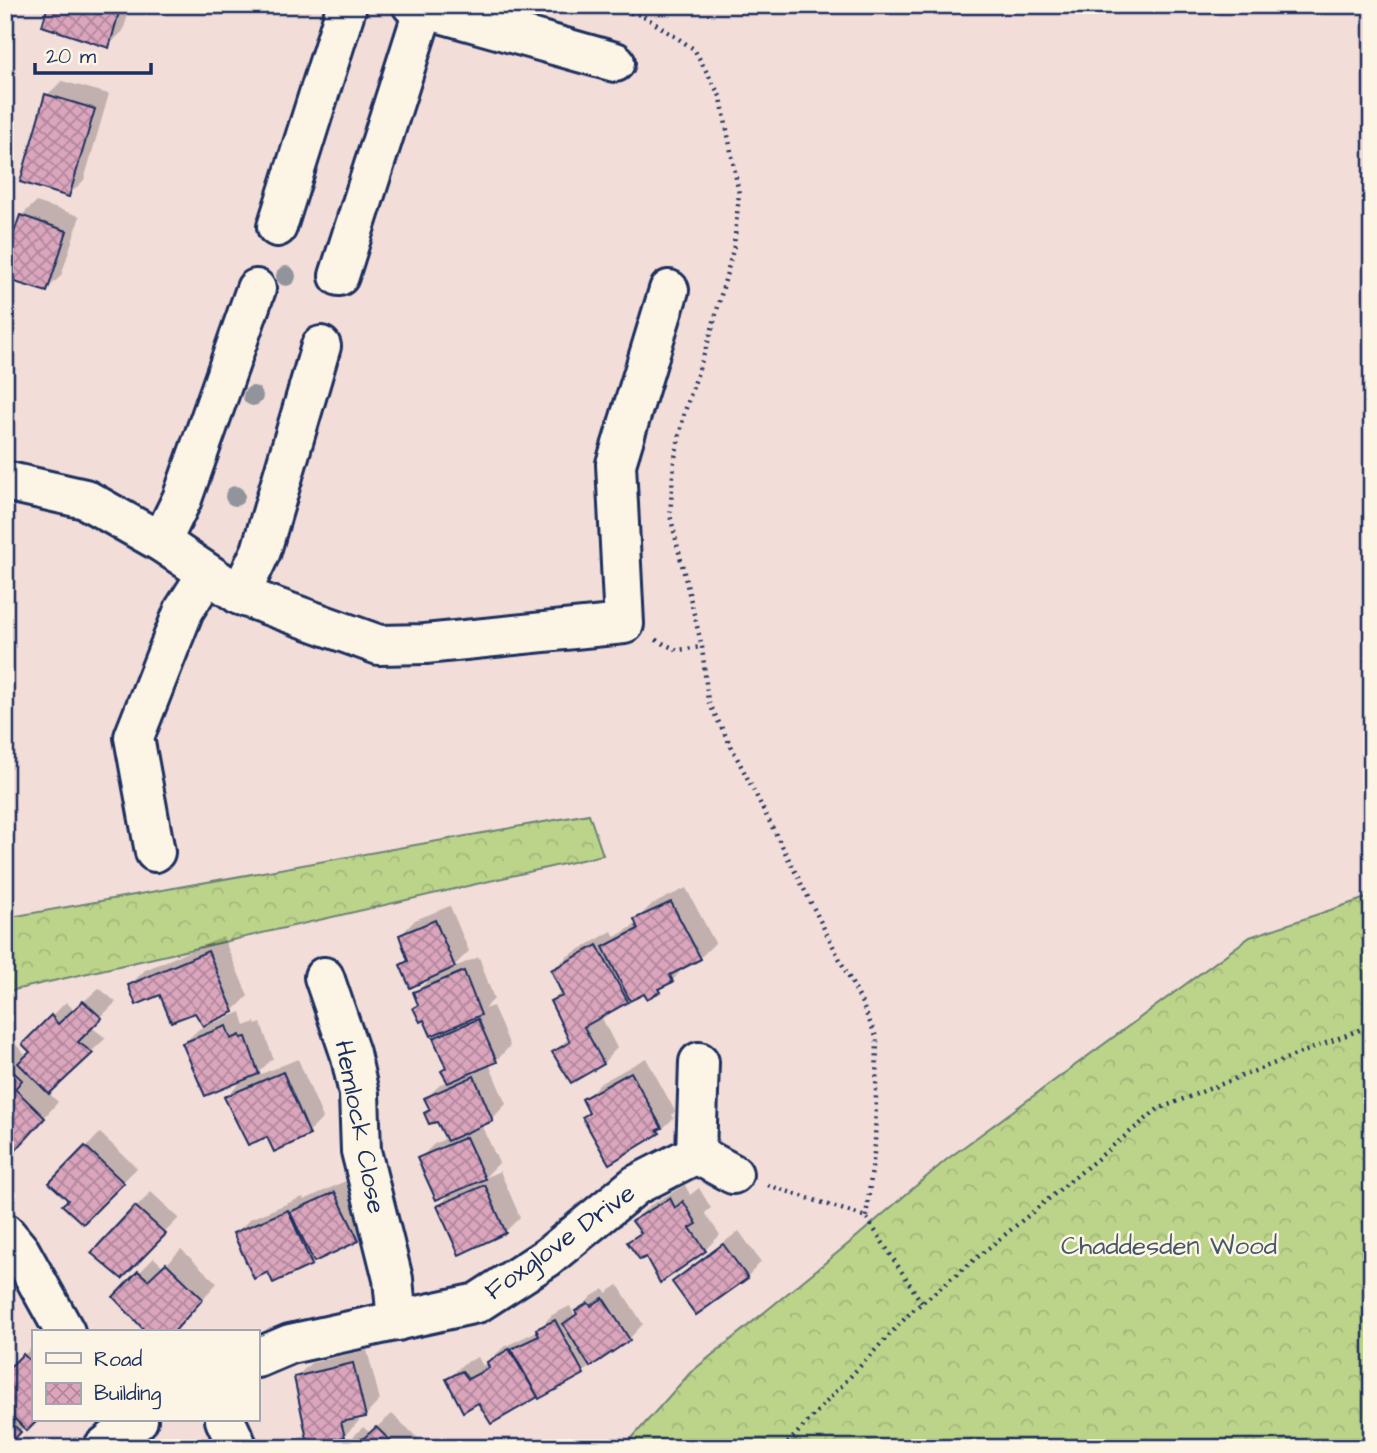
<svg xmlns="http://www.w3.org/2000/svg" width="1377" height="1453" font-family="'Architects Daughter',sans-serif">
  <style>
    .forest { fill: url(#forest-crowns); stroke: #6c8274; stroke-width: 2 }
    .shadow { fill: #0003 }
    .building { fill: url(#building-cross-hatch); stroke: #1b2f5e; stroke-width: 2 }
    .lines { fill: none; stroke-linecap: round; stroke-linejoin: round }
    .minor-casing { stroke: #1b2f5e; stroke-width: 44 }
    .path { stroke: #1b2f5e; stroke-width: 4.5; stroke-dasharray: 2 5; stroke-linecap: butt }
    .minor { stroke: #fcf5e5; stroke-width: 38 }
    .tree { fill: #92949b }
    .labels { text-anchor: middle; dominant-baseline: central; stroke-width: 5; stroke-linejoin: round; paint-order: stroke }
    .street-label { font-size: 26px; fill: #1b2f5e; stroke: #fcf5e5 }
    .park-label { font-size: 26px; fill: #435869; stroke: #fcf5e5 }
  </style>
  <defs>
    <pattern id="forest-crowns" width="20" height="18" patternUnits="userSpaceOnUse" patternTransform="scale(1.75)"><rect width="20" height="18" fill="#bcd48a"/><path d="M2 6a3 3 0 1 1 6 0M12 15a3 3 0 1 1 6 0" fill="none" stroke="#a1b67a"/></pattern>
    <pattern id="building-cross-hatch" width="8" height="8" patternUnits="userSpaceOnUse" patternTransform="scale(1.75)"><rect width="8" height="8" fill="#dba5bc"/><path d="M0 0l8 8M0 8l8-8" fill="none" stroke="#b1879c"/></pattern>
  </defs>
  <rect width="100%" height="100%" fill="#f2ddd9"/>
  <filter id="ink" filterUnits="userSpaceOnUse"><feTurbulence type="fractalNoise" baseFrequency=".0143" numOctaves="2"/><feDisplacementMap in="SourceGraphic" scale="14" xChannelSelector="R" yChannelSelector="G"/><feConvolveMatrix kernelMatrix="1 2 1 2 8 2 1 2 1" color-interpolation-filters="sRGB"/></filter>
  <g filter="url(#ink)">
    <g class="forest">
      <polygon points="589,814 603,855 5,992 5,918"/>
      <polygon points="1372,896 1372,1448 623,1448 690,1373 853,1240 946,1160 1250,937"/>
    </g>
    <g class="shadow">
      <polygon points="50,5 131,5 123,31 108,46"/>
      <polygon points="62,81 109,94 84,180 69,195 47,95"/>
      <polygon points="36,202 80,216 61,276 46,290 21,216"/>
      <polygon points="686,888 715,943 700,958 686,965 672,981 658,991 645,992 630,997 601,1016 617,1048 603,1063 554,1052 570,1037 552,1001 562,991 553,970 568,956 612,931 615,937 638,923 636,920 651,905"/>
      <polygon points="450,906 469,951 452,968 479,957 494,999 484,1009 493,1006 510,1046 496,1061 489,1064 506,1104 492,1119 481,1124 499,1163 484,1178 500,1171 520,1217 505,1232 439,1206 454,1190 419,1159 434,1144 447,1138 426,1098 441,1084 448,1081 443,1071 447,1067 435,1039 446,1028 420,1004 415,993 432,977 402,965 409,958 401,935 415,920"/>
      <polygon points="223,937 248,996 233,1011 212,1020 214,1023 241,1012 245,1026 255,1022 256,1025 261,1023 273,1058 254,1077 298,1059 323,1118 308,1133 226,1097 245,1078 184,1043 199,1029 205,1026 196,1011 161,993 130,985 145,970"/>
      <polygon points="99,988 116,1002 91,1027 106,1038 48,1092 58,1102 22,1143 5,1156 5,1041 9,1038 27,1056 32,1051 25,1044 66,1002 74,1010"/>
      <polygon points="646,1058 675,1111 672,1115 674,1118 659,1132 610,1162 585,1099 599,1084"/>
      <polygon points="100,1133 137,1168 83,1222 70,1199 52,1183"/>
      <polygon points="350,1179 373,1225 358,1240 311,1263 235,1234 250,1219 303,1197 304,1200"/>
      <polygon points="685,1185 690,1195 699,1188 711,1208 705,1213 720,1235 705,1250 647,1255 630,1243 641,1231 634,1221 649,1206"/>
      <polygon points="151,1192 179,1218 122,1276 94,1252"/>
      <polygon points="739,1231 761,1262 747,1277 675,1282 689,1268"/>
      <polygon points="181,1249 217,1283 173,1332 149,1332 115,1297 154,1258 164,1267"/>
      <polygon points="618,1285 643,1324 629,1339 593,1363 583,1373 540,1396 479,1400 448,1379 463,1364 478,1357 483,1366 504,1347 537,1331 552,1315 570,1306 574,1315 592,1296 604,1289 606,1293"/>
      <polygon points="33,1346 33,1420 36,1420 27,1428 25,1426 5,1446 5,1375"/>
      <polygon points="367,1350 380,1400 366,1415 358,1417 359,1421 344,1436 296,1377 311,1363"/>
      <polygon points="392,1414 423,1443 419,1448 342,1448 363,1427 370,1433"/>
      <polygon points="434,1442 440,1448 429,1448"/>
    </g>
    <g class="building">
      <polygon points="48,5 121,5 109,48 42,26"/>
      <polygon points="45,94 95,109 69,197 20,182"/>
      <polygon points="20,215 67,231 47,292 5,279 5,259"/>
      <polygon points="671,902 701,959 670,975 673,982 658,989 660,992 647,999 644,994 630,1001 603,947 638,929 634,919"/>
      <polygon points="435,920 455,967 410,988 400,965 408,961 399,935"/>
      <polygon points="597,945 628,1002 584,1027 604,1064 571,1083 552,1052 570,1042 550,1001 563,996 551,970"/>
      <polygon points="208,951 234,1012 203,1026 195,1013 171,1022 160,995 136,1005 128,985"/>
      <polygon points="464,971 481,1015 431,1036 424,1020 420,1022 413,1008 418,1005 413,992"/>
      <polygon points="83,1001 102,1018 78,1042 93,1053 49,1094 18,1063 30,1052 22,1044 51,1015 58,1024"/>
      <polygon points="478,1019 497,1062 448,1083 441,1071 446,1068 433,1038"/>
      <polygon points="226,1026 231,1039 240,1035 241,1038 246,1037 259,1074 205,1096 182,1043"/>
      <polygon points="5,1064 22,1080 15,1089 45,1118 7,1160 5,1159"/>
      <polygon points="283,1072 310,1135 274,1152 267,1137 248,1145 224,1097"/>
      <polygon points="631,1072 662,1128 657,1130 660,1133 609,1164 582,1117 589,1113 582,1099"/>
      <polygon points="474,1076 493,1121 447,1141 437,1122 429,1124 424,1113 430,1110 424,1098"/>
      <polygon points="466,1137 485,1179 436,1200 417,1158"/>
      <polygon points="85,1146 124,1183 83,1224 62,1205 68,1200 49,1183"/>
      <polygon points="485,1185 506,1233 459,1255 437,1206"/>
      <polygon points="335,1192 359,1241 314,1262 290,1212"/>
      <polygon points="670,1198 675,1208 683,1201 697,1224 690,1228 706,1251 660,1283 646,1257 640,1260 627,1242 641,1233 632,1221"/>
      <polygon points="135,1206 166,1234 122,1279 91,1253"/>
      <polygon points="288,1210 312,1265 273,1283 268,1272 254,1279 233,1233"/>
      <polygon points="723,1244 748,1278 696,1315 672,1282"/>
      <polygon points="166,1263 203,1299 174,1332 146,1332 113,1297 138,1271 148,1280"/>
      <polygon points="603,1298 630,1340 590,1367 563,1324 577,1314 575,1311 588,1303 591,1306"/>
      <polygon points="555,1320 584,1374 539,1399 511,1349 539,1336 536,1329"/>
      <polygon points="509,1349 538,1397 491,1424 478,1403 463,1412 446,1379 462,1371 468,1379 489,1368 487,1362"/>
      <polygon points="23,1354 33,1364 33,1420 38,1420 27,1431 5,1409 5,1372"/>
      <polygon points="353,1363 366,1417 341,1422 345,1437 308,1444 294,1377"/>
      <polygon points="5,1417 21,1432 6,1448 5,1448"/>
      <polygon points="376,1427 398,1448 340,1448 347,1440 354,1447"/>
    </g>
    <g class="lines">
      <g class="minor-casing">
        <g id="minor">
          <polyline points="412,5 615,62"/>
          <polyline points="277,227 347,5"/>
          <polyline points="339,276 424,8"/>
          <polyline points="5,481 85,499 161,542 240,595 379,645 425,644 624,624 616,464 669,290"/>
          <polyline points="161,542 182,499 256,289"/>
          <polyline points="240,595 261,551 321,346"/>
          <polyline points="155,852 134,737 184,610 207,574"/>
          <polyline points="324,977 350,1053 359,1094 361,1151 393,1279 397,1321"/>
          <polyline points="696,1154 733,1174"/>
          <polyline points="5,1233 20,1251 65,1332"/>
          <polyline points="257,1358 290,1344 477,1303 548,1257 636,1185 696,1154 699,1062"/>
          <polyline points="225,1420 238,1448"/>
          <polyline points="103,1448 138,1420"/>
        </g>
      </g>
      <g class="path">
        <polyline points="589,5 642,15 694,49 721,98 739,194 734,246 711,333 684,414 674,462 670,515 702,647 708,701 860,999 877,1039 875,1145 866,1217"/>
        <polyline points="656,640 677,650 702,647"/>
        <polyline points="768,1185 866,1217 922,1303"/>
        <polyline points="783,1448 912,1311 1158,1109 1372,1025"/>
      </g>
      <use href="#minor" class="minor"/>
    </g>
    <g class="tree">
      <circle cx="286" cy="276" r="10"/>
      <circle cx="253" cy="396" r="10"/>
      <circle cx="235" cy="496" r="10"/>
    </g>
  </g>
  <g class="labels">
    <g class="street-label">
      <text transform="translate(360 1127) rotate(79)">Hemlock Close</text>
      <text transform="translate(560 1242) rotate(-36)">Foxglove Drive</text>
    </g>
    <g class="park-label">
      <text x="1169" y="1246">Chaddesden Wood</text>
    </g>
  </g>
  <rect width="1377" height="1453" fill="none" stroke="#fcf5e5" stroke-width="28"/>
  <rect x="14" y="14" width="1349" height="1425" fill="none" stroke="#1b2f5e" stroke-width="2.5" filter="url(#ink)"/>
  <rect x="32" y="1330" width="228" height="91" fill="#fcf5e5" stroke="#a2a6af" stroke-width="2"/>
  <rect x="46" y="1353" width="35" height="10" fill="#fcf5e5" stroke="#a2a6af" stroke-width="2"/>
  <text x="94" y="1366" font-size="21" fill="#1b2f5e">Road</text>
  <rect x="46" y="1383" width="35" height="21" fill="url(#building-cross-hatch)" stroke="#a2a6af" stroke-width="2"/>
  <text x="94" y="1400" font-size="21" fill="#1b2f5e">Building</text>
  <path d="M35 63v10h116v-10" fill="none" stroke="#1b2f5e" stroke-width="3.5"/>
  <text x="46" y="63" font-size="21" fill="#1b2f5e" stroke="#fcf5e5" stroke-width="5" paint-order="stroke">20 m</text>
</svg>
